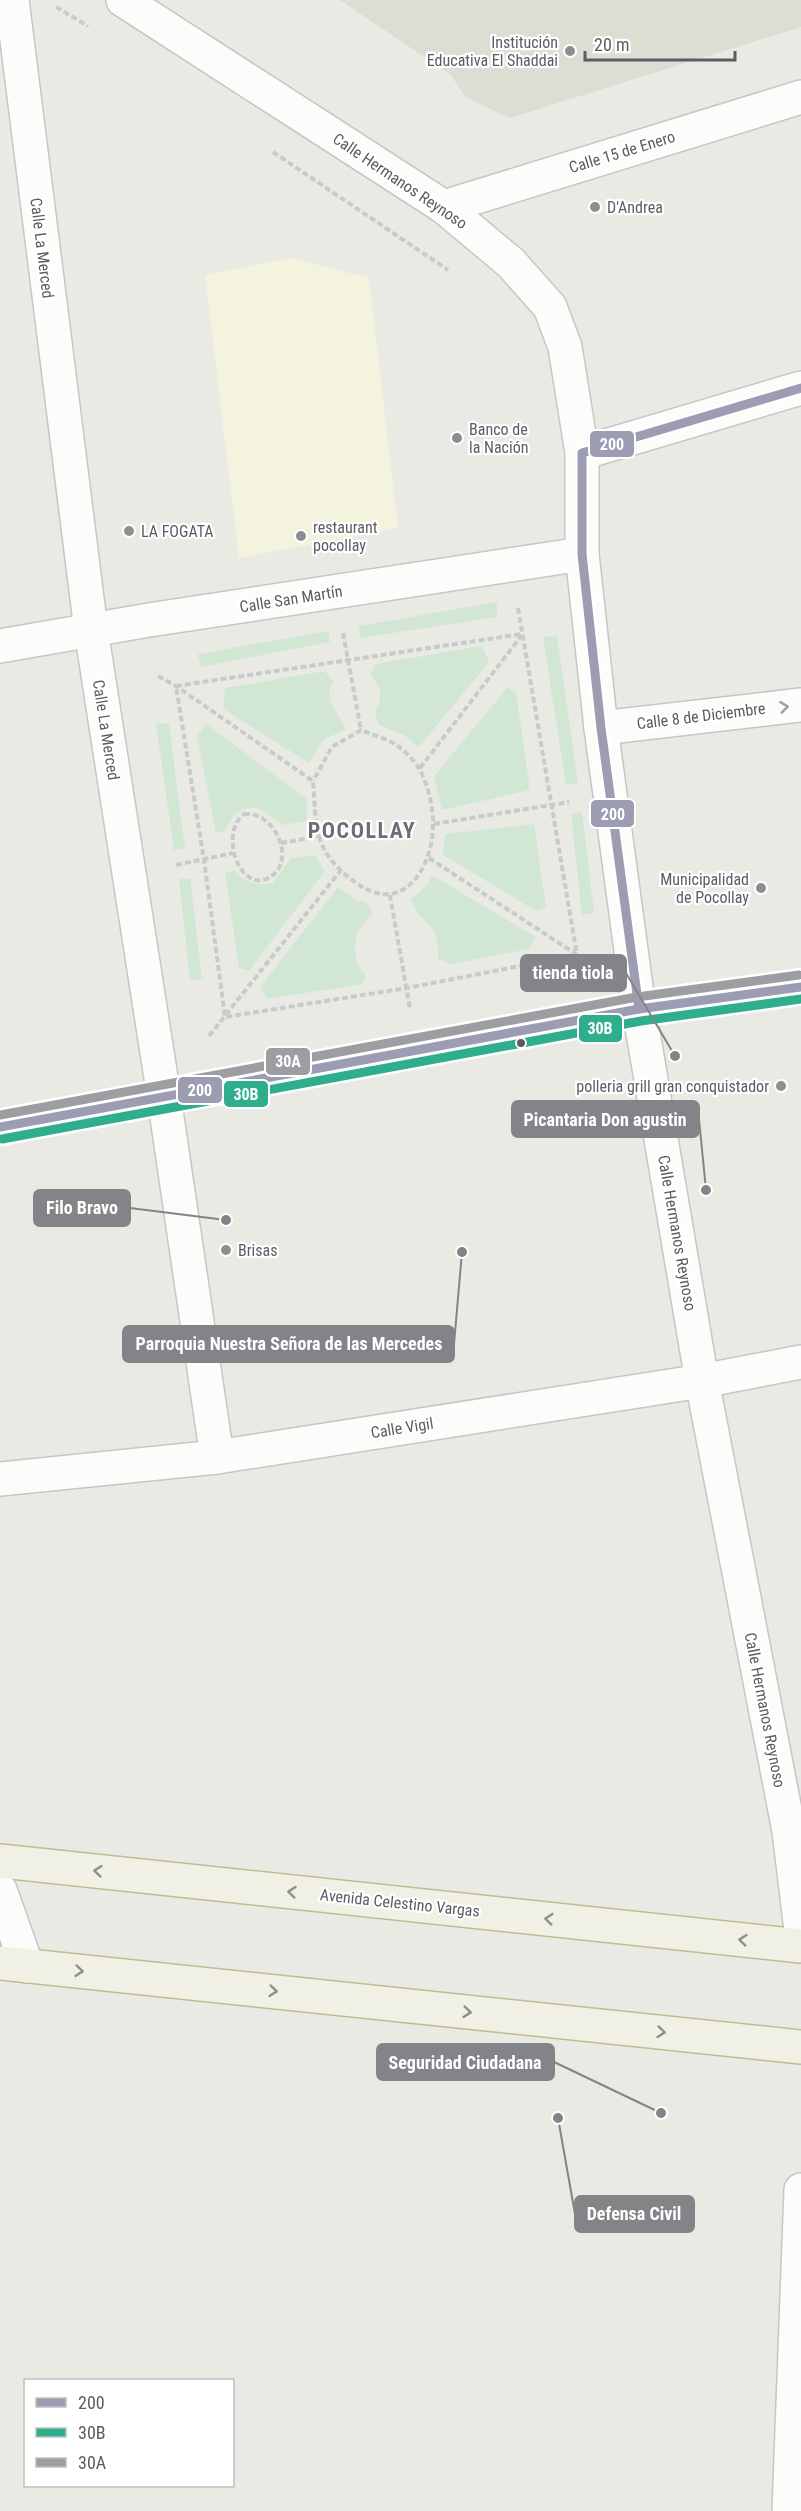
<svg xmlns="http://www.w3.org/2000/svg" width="801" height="2511" font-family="'Roboto Condensed',sans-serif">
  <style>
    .commercial { fill: #f4f3dd }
    .education { fill: #deddd4 }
    .green { fill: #d2e7d3 }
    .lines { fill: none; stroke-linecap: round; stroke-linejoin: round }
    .minor-casing { stroke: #c6c7c5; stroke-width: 36 }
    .tertiary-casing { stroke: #c6c7c5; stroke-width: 36 }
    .trunk-casing { stroke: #c1ba93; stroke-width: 36 }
    .path { stroke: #c7ccca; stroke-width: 4; stroke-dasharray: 6 3; stroke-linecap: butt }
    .minor { stroke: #fcfcfb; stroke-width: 33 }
    .tertiary { stroke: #fcfcfb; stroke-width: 33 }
    .trunk { stroke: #f0f0e4; stroke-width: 33 }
    .bus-1-casing { stroke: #fff; stroke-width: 14 }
    .bus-2-casing { stroke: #fff; stroke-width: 14 }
    .bus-3-casing { stroke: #fff; stroke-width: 14 }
    .bus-1 { stroke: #9c9db3; stroke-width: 9 }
    .bus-2 { stroke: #2eae8d; stroke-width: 9 }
    .bus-3 { stroke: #9c9ea1; stroke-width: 9 }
    .oneway { stroke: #9b9d9f }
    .oneway2 { stroke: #8e9090 }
    .poi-dot { fill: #8c8e90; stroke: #fff; stroke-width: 2 }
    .bus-dot { fill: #5a5d62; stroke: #fff; stroke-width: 2 }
    .labels { text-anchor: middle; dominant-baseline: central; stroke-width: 4.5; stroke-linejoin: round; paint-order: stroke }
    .poi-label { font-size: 16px; fill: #5a5d62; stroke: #fff; text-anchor: start }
    .street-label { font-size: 16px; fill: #5a5d62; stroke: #fff }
    .district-label { font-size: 22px; font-weight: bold; letter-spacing: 1.5px; fill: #6b6f74; stroke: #fff }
    .leader { fill: none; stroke: #828487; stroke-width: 2 }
    .callout-dot { fill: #828487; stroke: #fff; stroke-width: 2 }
    .callout { fill: #828487; stroke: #828487; stroke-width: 2 }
    .callout-label { font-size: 18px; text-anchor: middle; font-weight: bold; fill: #fff }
    .line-badge { stroke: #fff; stroke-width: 2 }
    .badge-label { font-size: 16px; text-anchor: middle; font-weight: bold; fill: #fff }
  </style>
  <rect width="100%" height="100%" fill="#eaeae5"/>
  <polygon class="commercial" points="291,258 369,278 398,528 239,558 205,275"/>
  <polygon class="education" points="340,0 801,0 801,27 510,118 465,97 451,75"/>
  <g class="green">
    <polygon points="497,602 497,617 360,638 358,626"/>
    <polygon points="328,631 330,642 201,667 198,654"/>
    <polygon points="557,636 578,783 566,785 543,637"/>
    <path d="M 482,646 L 489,662 L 419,747 L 404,735 L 379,725 L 375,713 C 383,698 382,686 370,675 L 375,664 Z"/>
    <path d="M 325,671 L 333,681 C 321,708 341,709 345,730 L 323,740 L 309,763 L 223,709 L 225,688 Z"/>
    <polygon points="507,688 516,692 530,790 442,810 434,776"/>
    <polygon points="169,723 185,848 174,850 156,724"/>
    <path d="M 206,724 L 307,799 L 307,821 L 282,825 L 258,807 C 238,809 235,811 226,830 L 216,833 L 197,736 Z"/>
    <polygon points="582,812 594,913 582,915 571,814"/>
    <polygon points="534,824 546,908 536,911 443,855 445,834"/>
    <path d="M 314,855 L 325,871 L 249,971 L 239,968 L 225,873 L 235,871 C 249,884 255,886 273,883 L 291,858 Z"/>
    <path d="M 432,875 L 536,937 L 529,949 L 451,964 L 438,959 C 440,920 420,926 411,899 L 427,885 Z"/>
    <polygon points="190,878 202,978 190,981 179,879"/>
    <path d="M 338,887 L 356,900 L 367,903 L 373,915 C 351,930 350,957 366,976 L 363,984 L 267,999 L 260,987 Z"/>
  </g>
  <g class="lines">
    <g class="minor-casing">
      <g id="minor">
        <polyline points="12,0 91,630 164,1097 217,1457"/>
        <polyline points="444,207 801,97"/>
        <polyline points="582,453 801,388"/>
        <polyline points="0,646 149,620 582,554"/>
        <polyline points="601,728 801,705"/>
        <polyline points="0,1479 217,1457 702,1381 801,1362"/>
        <polyline points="0,1890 27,1966"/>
      </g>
    </g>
    <g class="tertiary-casing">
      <g id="tertiary">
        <polyline points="123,0 444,207 511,263 550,307 565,347 582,453 582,554 601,728 639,1009 702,1381 789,1831 801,1930"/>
        <polyline points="0,1127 639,1009 801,987"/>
        <polyline points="789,2511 801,2190"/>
      </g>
    </g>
    <g class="trunk-casing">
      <g id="trunk">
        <polyline points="0,1861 801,1946"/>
        <polyline points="0,1963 801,2047"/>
      </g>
    </g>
    <g class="path">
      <polyline points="56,7 88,26"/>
      <polyline points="273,152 448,270"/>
      <polyline points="518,608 577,955 407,988 225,1017 204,860 176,686 522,634"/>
      <polyline points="343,633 361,730"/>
      <path d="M 158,676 L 176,686 L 313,781 C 315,802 314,830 324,849 C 331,863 347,877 359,885 C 405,915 434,865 433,823 C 433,806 428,786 420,770 C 416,762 406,752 399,747 C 389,739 373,735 361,730 L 332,747 L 313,781"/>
      <polyline points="420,768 522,635"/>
      <path d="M 244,814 C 278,811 298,867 266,879 C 239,890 219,833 244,814 Z"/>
      <polyline points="434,824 569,802"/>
      <polyline points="281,843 321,836"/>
      <polyline points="429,858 588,962"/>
      <polyline points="176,865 233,853"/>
      <polyline points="390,895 410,1009"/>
      <polyline points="209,1036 341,870"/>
    </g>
    <use href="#minor" class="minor"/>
    <use href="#tertiary" class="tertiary"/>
    <use href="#trunk" class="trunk"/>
    <g class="bus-1-casing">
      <g id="bus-1">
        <polyline points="639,1009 601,728 582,554 582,453 801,388"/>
        <polyline points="0,1127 639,1009 801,987"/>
      </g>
    </g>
    <g class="bus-2-casing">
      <polyline id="bus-2" points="2,1139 641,1021 801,999"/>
    </g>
    <g class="bus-3-casing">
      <polyline id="bus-3" points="0,1115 637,997 799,975"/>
    </g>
    <use href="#bus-1" class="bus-1"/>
    <use href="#bus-2" class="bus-2"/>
    <use href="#bus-3" class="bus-3"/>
  </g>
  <defs><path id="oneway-chevron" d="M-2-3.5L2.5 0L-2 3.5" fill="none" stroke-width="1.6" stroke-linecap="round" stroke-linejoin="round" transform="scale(1.5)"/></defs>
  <use class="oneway" href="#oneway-chevron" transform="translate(784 707) rotate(-7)"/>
  <g class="oneway2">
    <use href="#oneway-chevron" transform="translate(98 1871) rotate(-174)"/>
    <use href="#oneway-chevron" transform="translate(292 1892) rotate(-174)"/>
    <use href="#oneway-chevron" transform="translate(549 1919) rotate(-174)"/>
    <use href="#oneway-chevron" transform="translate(743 1940) rotate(-174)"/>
    <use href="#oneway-chevron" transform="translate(79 1971) rotate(6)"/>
    <use href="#oneway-chevron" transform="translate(273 1991) rotate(6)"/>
    <use href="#oneway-chevron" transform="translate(467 2012) rotate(6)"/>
    <use href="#oneway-chevron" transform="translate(661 2032) rotate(6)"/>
  </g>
  <g class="poi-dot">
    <circle cx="570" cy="51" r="6"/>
    <circle cx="595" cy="207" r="6"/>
    <circle cx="457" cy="438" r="6"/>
    <circle cx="129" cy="531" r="6"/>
    <circle cx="301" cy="536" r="6"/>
    <circle cx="761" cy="888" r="6"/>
    <circle cx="781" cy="1086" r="6"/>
    <circle cx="226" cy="1250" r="6"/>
  </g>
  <circle class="bus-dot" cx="521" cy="1043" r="5"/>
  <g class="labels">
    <g class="poi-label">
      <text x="558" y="42" text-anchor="end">Institución<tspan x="558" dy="18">Educativa El Shaddai</tspan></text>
      <text x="607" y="207">D'Andrea</text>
      <text x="469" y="429">Banco de<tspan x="469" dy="18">la Nación</tspan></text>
      <text x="313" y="527">restaurant<tspan x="313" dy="18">pocollay</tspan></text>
      <text x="141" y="531">LA FOGATA</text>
      <text x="749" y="879" text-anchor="end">Municipalidad<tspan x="749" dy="18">de Pocollay</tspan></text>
      <text x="769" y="1086" text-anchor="end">polleria grill gran conquistador</text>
      <text x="238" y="1250">Brisas</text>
    </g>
    <g class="street-label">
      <text transform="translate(622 152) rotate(-17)">Calle 15 de Enero</text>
      <text transform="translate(400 181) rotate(34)">Calle Hermanos Reynoso</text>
      <text transform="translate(42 248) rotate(83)">Calle La Merced</text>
      <text transform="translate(291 599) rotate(-9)">Calle San Martín</text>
      <text transform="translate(701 716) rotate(-7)">Calle 8 de Diciembre</text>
      <text transform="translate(106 730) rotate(81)">Calle La Merced</text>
      <text transform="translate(677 1233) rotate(80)">Calle Hermanos Reynoso</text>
      <text transform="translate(402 1428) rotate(-9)">Calle Vigil</text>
      <text transform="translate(765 1710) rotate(79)">Calle Hermanos Reynoso</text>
      <text transform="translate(400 1903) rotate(6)">Avenida Celestino Vargas</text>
    </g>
    <g class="district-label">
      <text x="362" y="830">POCOLLAY</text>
    </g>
  </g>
  <path class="leader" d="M675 1056L626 973M706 1190L699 1119M226 1220L130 1208M462 1252L454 1344M661 2113L554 2062M558 2118L575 2214"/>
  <g class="callout-dot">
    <circle cx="675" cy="1056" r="6"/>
    <circle cx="706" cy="1190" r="6"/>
    <circle cx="226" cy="1220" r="6"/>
    <circle cx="462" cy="1252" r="6"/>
    <circle cx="661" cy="2113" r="6"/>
    <circle cx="558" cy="2118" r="6"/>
  </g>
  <g class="callout">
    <rect x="521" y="955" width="105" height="36" rx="6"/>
    <rect x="512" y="1101" width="187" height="36" rx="6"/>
    <rect x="34" y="1190" width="96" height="36" rx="6"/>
    <rect x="123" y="1326" width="331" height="36" rx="6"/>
    <rect x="377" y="2044" width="177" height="36" rx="6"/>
    <rect x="575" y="2196" width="119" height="36" rx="6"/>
  </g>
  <g class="callout-label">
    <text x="573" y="979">tienda tiola</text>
    <text x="605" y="1126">Picantaria Don agustin</text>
    <text x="82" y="1214">Filo Bravo</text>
    <text x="289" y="1350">Parroquia Nuestra Señora de las Mercedes</text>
    <text x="465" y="2069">Seguridad Ciudadana</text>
    <text x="634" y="2220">Defensa Civil</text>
  </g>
  <g class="line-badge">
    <rect x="589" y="430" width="46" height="28" rx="6" fill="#9c9db3"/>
    <rect x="590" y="799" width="45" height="29" rx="6" fill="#9c9db3"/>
    <rect x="578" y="1014" width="45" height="29" rx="6" fill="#2eae8d"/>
    <rect x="265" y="1047" width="46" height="29" rx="6" fill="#9c9ea1"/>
    <rect x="177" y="1076" width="46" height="28" rx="6" fill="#9c9db3"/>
    <rect x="223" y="1080" width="46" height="28" rx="6" fill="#2eae8d"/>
  </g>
  <g class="badge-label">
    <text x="612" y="450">200</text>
    <text x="613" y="820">200</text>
    <text x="600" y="1034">30B</text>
    <text x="288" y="1067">30A</text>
    <text x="200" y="1096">200</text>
    <text x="246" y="1100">30B</text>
  </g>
  <rect x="24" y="2379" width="210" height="108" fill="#ffffff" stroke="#bdbec0" stroke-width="1.5"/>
  <rect x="36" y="2398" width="30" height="9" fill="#9c9db3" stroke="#bdbec0" stroke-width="1.5"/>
  <text x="78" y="2409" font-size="18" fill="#5a5d62">200</text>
  <rect x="36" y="2428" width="30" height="9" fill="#2eae8d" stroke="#bdbec0" stroke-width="1.5"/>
  <text x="78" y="2439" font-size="18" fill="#5a5d62">30B</text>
  <rect x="36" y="2458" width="30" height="9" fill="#9c9ea1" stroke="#bdbec0" stroke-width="1.5"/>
  <text x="78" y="2469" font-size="18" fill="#5a5d62">30A</text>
  <path d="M585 51v9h150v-9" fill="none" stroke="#5a5d62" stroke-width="3"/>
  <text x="594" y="51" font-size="18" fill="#5a5d62" stroke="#ffffff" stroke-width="4.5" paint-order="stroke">20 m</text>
</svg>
